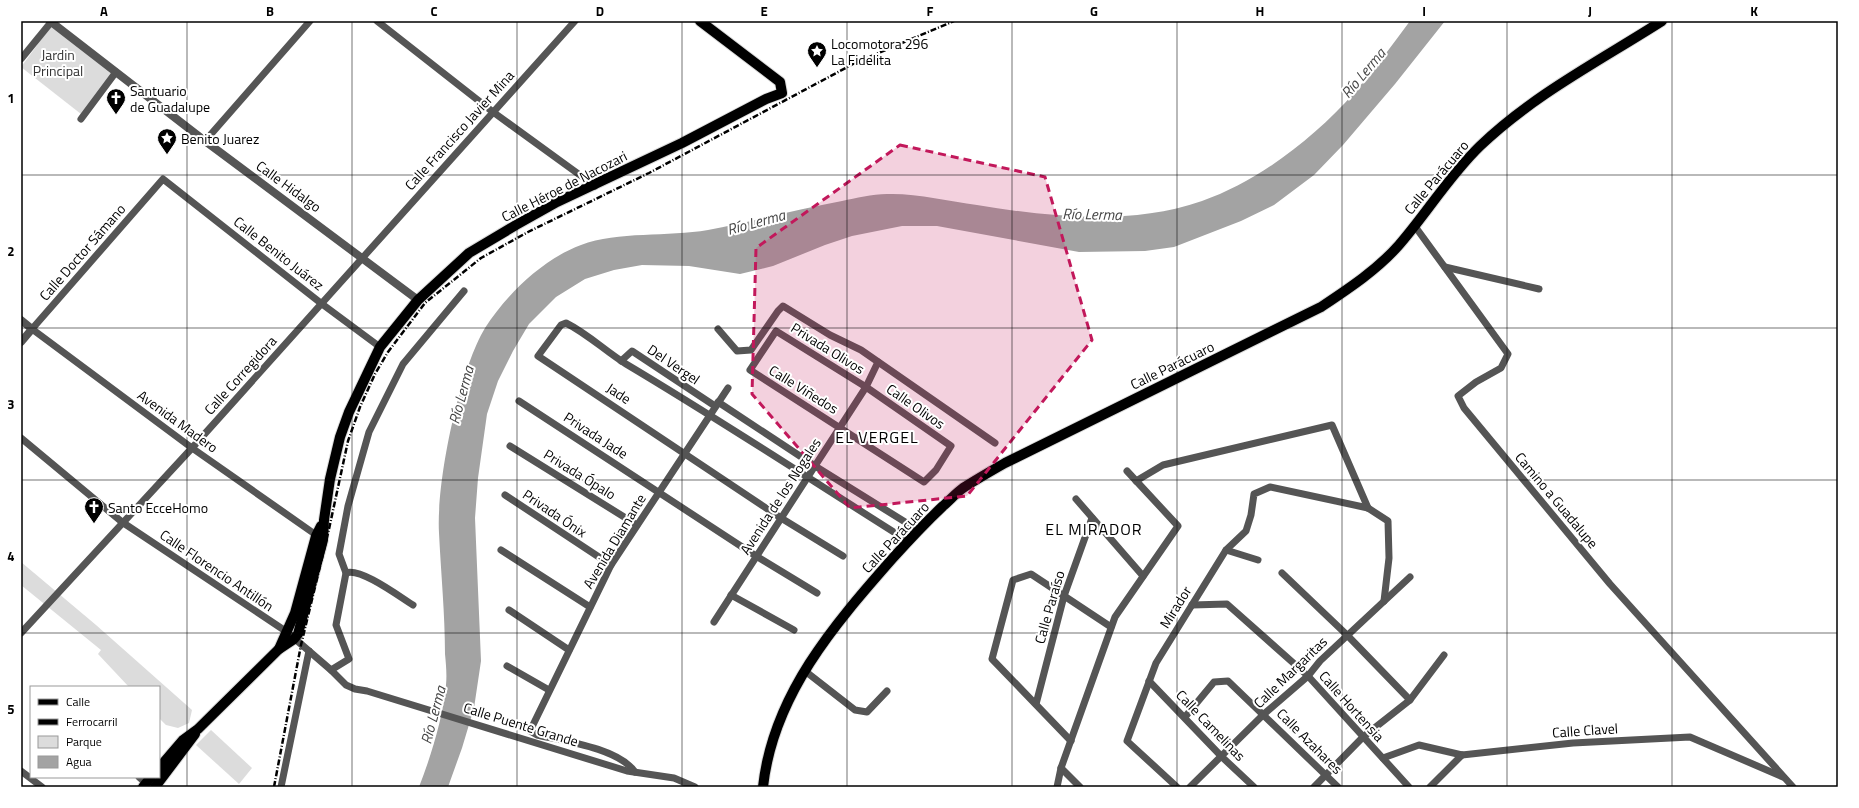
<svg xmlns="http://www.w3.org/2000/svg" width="1859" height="808" font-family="'Titillium Web',sans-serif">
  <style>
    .green { fill: #dcdcdc }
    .water { fill: #a3a3a3 }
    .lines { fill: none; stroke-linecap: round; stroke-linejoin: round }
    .primary-casing { stroke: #dbdbdb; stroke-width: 12 }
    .minor { stroke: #555; stroke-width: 7 }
    .tertiary { stroke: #555; stroke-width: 8 }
    .primary { stroke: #000; stroke-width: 10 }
    .rail { stroke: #000; stroke-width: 2.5; stroke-dasharray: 6 2 1 2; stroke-linecap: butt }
    .marked { fill: #c2185b; fill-opacity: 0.2; stroke: #c2185b; stroke-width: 3; stroke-dasharray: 8 5; stroke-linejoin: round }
    .grid { fill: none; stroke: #000; stroke-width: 1; stroke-opacity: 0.55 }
    .labels { text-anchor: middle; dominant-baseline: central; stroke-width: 4; stroke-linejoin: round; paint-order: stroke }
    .poi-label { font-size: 14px; fill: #000; stroke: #fff; text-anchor: start }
    .park-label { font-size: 14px; fill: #333; stroke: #fff }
    .street-label { font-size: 14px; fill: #000; stroke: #fff }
    .water-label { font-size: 15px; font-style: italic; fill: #444; stroke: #fff }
    .quarter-label { font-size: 16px; letter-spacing: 1px; fill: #000; stroke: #fff }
    .neatline { fill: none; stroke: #000; stroke-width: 1.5 }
    .grid-label { font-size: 13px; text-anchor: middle; font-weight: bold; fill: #000 }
  </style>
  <rect width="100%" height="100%" fill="#fff"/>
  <g class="green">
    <polygon points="52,25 113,73 81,114 21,67"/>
    <polygon points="21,562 96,625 192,710 189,723 178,728 166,725 159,718 159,687 129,687 98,654 101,650 21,585"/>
    <polygon points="211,730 252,768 239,784 196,745"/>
  </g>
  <path class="water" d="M 1410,21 L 1445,21 L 1395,84 L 1343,145 L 1314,175 L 1274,205 L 1241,221 L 1174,247 L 1145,251 L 1079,252 L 937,226 L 902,226 L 852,236 L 825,245 L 773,266 L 740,274 L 689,266 L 642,265 L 614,270 L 585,279 L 556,297 L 529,324 L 513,351 L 498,381 L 487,414 L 478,478 L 475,518 L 481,661 L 474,708 L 462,748 L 448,787 L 419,787 C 431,756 443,718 446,685 C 447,675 446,664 445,654 C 445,614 441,574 439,533 C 436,483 459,371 485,328 C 507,294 543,259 581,245 C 618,231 668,237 708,230 C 753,222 797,209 842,201 C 856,198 872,194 887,194 C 916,193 948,201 977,205 C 1050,217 1130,226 1202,201 C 1259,181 1314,138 1354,93 C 1374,70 1392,45 1410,21 Z"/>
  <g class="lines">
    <g class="primary-casing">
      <g id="primary">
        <polyline points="279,649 295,613 316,536 321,526"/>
        <polyline points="159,768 183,740 198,729 279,649 294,639 298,634 323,540 324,520 330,479 340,437 349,412 380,347 418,300 469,253 516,225 557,202 682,143 766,99 782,93 780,82 700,21"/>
        <polyline points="143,787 151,777"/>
        <polyline points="155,787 195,734"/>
        <path d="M 763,787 C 773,695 834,625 892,559 C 909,540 925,523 943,506 C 950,500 956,493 963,488 C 977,479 991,471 1005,463 L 1321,307 C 1348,289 1377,270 1399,245 C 1427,213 1449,176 1480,146 C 1533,95 1601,60 1662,21"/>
      </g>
    </g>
    <g class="minor">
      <polyline points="377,21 493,112 595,186"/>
      <polyline points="21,59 52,21"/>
      <polyline points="81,119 116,72"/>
      <polyline points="205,141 310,21"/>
      <polyline points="1414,225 1508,354 1501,368 1476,382 1458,396 1464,408 1610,584 1793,787"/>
      <polyline points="1445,267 1539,289"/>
      <polyline points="718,329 737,351 751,350 778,311 783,306 830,335 861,350 995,443"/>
      <polygon points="776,331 866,387 951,446 936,470 924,482 750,370"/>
      <polyline points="621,361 632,351 715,406"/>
      <polyline points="519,401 756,556 817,593"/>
      <polyline points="718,402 815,466 918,530"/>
      <polyline points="21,438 122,522 287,632 331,670 346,685 355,689 367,691 627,771 674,778 695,787"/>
      <polyline points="510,446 637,525"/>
      <polyline points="1136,481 1163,465 1332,425 1368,508"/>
      <polyline points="505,495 611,565"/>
      <polyline points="1076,499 1143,576"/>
      <polyline points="319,537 192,448 32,329 163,179 322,304 380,347"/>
      <polyline points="501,550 590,607"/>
      <polyline points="1226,550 1258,560"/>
      <path d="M 843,556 L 781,518 L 538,356 L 561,325 L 566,323 C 588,334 605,351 626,364 C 722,421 814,482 908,541"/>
      <path d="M 346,573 C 360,567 400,597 413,605"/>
      <polyline points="1282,573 1347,635 1410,700"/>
      <polyline points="731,595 794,630"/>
      <polyline points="1192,605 1227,604 1308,676 1409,787"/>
      <polyline points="509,610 569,650"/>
      <polyline points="714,622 866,387 878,362"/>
      <polyline points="21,633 192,448 575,21"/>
      <polyline points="507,666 549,690"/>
      <polyline points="331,670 349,659 336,625 346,573 339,554 348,506 369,432 403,364 464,291"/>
      <polyline points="805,671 855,710 867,712 887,691"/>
      <polyline points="1149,681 1222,757 1254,787"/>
      <polyline points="1036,704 1064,596 1092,518"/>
      <polyline points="1185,717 1214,682 1228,681 1338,787"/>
      <polyline points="1071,741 992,659 1013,580 1031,574 1111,627"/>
      <polyline points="1383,758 1419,745 1462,755 1573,743 1690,737 1783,777"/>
      <polyline points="1061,768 1080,787"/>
      <polyline points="21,771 42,787"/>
      <path d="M 635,772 C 618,748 564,741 537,735 L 530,731 L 611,565 L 728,388"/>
      <polyline points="139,777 146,783"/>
      <polyline points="281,787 309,651"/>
      <polyline points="1057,787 1061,768 1115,617 1178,526 1127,471"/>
      <polyline points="1177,787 1127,741 1156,663 1226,550 1246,531 1251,515 1254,494 1270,487 1368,508 1388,521 1389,558 1384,601"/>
      <polyline points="1190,787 1264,714 1308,676 1320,661 1410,577"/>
      <polyline points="1314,787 1363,737 1410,700 1444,655"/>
      <polyline points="1430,787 1462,755"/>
    </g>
    <g class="tertiary">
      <polyline points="50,21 205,141 418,300"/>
      <polyline points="21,320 32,329 21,342"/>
    </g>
    <use href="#primary" class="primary"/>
    <polyline class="rail" points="274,787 301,645 329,529 348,441 360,407 375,374 388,352 425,303 481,258 528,232 649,173 855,63 954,21"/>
  </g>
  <path class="marked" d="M 900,145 L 1045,177 L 1092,340 L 967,496 L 850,508 L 752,394 L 756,248 Z"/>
  <path class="grid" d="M 187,21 L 187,787M 352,21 L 352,787M 517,21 L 517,787M 682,21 L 682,787M 847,21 L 847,787M 1012,21 L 1012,787M 1177,21 L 1177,787M 1342,21 L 1342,787M 1507,21 L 1507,787M 1672,21 L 1672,787M 21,175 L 1838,175M 21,328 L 1838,328M 21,480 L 1838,480M 21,633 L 1838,633"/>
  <defs>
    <g id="sight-pin" transform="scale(1)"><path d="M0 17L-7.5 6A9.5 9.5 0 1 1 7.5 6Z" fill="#000" stroke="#fff"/><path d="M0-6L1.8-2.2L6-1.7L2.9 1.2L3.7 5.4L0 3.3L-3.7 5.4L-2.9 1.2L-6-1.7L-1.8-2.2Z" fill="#fff"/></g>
    <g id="church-pin" transform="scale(1)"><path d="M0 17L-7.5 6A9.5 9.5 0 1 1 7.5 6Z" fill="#000" stroke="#fff"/><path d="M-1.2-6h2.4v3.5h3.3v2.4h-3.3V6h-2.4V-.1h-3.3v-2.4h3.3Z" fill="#fff"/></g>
  </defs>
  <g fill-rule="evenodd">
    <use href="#sight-pin" x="817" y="51"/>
    <use href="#church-pin" x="116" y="98"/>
    <use href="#sight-pin" x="167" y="138"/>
    <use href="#church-pin" x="94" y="507"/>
  </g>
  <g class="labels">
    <g class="poi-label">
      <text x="831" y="43">Locomotora 296<tspan x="831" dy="16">La Fidelita</tspan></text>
      <text x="130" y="90">Santuario<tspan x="130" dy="16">de Guadalupe</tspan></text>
      <text x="181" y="138">Benito Juarez</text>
      <text x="108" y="507">Santo EcceHomo</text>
    </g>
    <g class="park-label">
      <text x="58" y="54">Jardin<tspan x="58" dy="16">Principal</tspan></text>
    </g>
    <g class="street-label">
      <text transform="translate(459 130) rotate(-48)">Calle Francisco Javier Mina</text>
      <text transform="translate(1436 177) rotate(-50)">Calle Parácuaro</text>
      <text transform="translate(289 186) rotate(36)">Calle Hidalgo</text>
      <text transform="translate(564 186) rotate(-27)">Calle Héroe de Nacozari</text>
      <text transform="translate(82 252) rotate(-49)">Calle Doctor Sámano</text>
      <text transform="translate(279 253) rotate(38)">Calle Benito Juárez</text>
      <text transform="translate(828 348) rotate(32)">Privada Olivos</text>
      <text transform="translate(674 364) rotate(34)">Del Vergel</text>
      <text transform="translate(1172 365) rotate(-26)">Calle Parácuaro</text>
      <text transform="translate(240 375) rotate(-48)">Calle Corregidora</text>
      <text transform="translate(804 389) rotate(32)">Calle Viñedos</text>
      <text transform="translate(619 393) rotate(33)">Jade</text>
      <text transform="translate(916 406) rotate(35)">Calle Olivos</text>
      <text transform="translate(178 421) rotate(36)">Avenida Madero</text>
      <text transform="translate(596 435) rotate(33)">Privada Jade</text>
      <text transform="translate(580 474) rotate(32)">Privada Ópalo</text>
      <text transform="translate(780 496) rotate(-57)">Avenida de los Nogales</text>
      <text transform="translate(1557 500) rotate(50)">Camino a Guadalupe</text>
      <text transform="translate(555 513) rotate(34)">Privada Ónix</text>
      <text transform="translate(895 537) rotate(-47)">Calle Parácuaro</text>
      <text transform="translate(614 541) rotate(-59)">Avenida Diamante</text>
      <text transform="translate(217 570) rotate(34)">Calle Florencio Antillón</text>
      <text transform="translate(1049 607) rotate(-74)">Calle Paraíso</text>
      <text transform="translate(1175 607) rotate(-58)">Mirador</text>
      <text transform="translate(1290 672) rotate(-44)">Calle Margaritas</text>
      <text transform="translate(1352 706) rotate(48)">Calle Hortensia</text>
      <text transform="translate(521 724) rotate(17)">Calle Puente Grande</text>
      <text transform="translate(1211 725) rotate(46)">Calle Camelinas</text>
      <text transform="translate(1585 730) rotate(-4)">Calle Clavel</text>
      <text transform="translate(1310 741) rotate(45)">Calle Azahares</text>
    </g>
    <g class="water-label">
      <text transform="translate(1363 73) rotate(-50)">Río Lerma</text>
      <text transform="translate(1092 214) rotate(1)">Río Lerma</text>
      <text transform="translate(756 222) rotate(-15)">Río Lerma</text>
      <text transform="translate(461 395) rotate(-75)">Río Lerma</text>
      <text transform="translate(433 715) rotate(-75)">Río Lerma</text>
    </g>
    <g class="quarter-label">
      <text x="877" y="437">EL VERGEL</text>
      <text x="1094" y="529">EL MIRADOR</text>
    </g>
  </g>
  <rect width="1859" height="808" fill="none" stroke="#ffffff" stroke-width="44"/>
  <rect x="30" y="686" width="130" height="92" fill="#ffffff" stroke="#999999"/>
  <rect x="38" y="699" width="20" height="6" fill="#000000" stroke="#999999"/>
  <text x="66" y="706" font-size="12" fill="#000000">Calle</text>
  <rect x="38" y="719" width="20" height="6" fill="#000000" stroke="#999999"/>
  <text x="66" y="726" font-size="12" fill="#000000">Ferrocarril</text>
  <rect x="38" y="736" width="20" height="12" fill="#dcdcdc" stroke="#999999"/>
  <text x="66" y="746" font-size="12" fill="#000000">Parque</text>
  <rect x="38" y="756" width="20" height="12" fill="#a3a3a3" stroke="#999999"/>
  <text x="66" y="766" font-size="12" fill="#000000">Agua</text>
  <rect x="22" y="22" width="1815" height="764" class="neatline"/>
  <g class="grid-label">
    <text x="104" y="16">A</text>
    <text x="270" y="16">B</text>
    <text x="434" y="16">C</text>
    <text x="600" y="16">D</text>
    <text x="764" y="16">E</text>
    <text x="930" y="16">F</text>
    <text x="1094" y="16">G</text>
    <text x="1260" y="16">H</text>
    <text x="1424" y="16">I</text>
    <text x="1590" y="16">J</text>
    <text x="1754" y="16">K</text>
    <text x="11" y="103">1</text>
    <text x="11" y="256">2</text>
    <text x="11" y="409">3</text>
    <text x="11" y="561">4</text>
    <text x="11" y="714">5</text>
  </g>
</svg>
